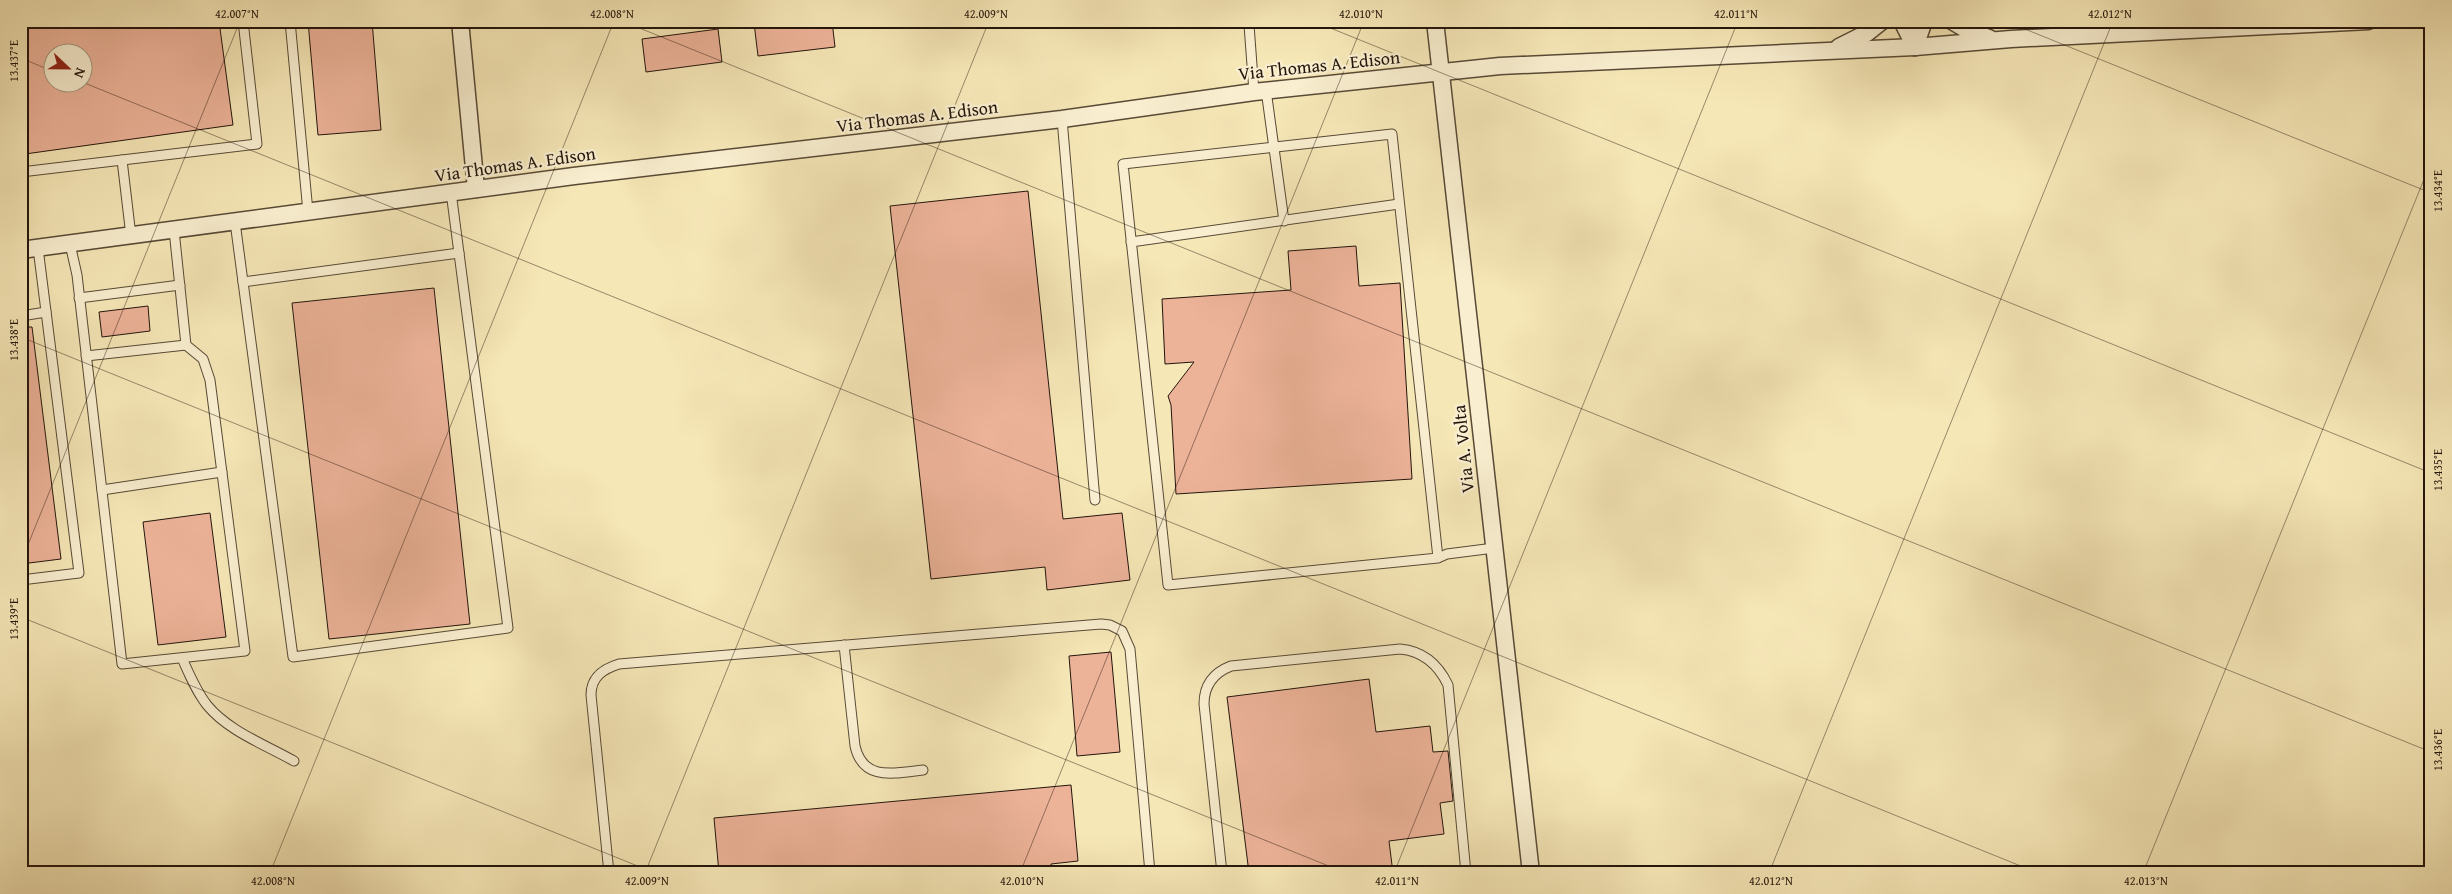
<svg xmlns="http://www.w3.org/2000/svg" width="2452" height="894" font-family="'Gentium Book Plus',serif">
  <style>
    .building { fill: #edb399; stroke: #23150b; fill-rule: evenodd }
    .lines { fill: none; stroke-linecap: round; stroke-linejoin: round }
    .service-casing { stroke: #584a36; stroke-width: 11 }
    .minor-casing { stroke: #584a36; stroke-width: 19 }
    .service { stroke: #f9efd0; stroke-width: 9 }
    .minor { stroke: #f9efd0; stroke-width: 16 }
    .ticks { fill: none; stroke: #23150b; stroke-width: 1; stroke-opacity: 0.45 }
    .labels { text-anchor: middle; dominant-baseline: central; stroke-width: 4.5; stroke-linejoin: round; paint-order: stroke }
    .street-label { font-size: 18px; fill: #23150b; stroke: #f9efd0 }
    .neatline { fill: none; stroke: #23150b; stroke-width: 2 }
    .ticks-label { font-size: 12px; text-anchor: middle; fill: #23150b }
  </style>
  <rect width="100%" height="100%" fill="#f6e7b7"/>
  <filter id="stains"><feTurbulence type="fractalNoise" baseFrequency=".004" numOctaves="4"/><feColorMatrix values="0 0 0 0 .2 0 0 0 0 .09 0 0 0 0 .02 0 0 0 .5 -.17"/></filter>
  <radialGradient id="worn" r=".72"><stop offset=".6" stop-color="#630" stop-opacity="0"/><stop offset="1" stop-color="#630" stop-opacity=".3"/></radialGradient>
  <g class="building">
    <path d="M 21,21 L 219,21 L 233,125 L 25,154 L 21,129 ZM 52,52 L 82,52 L 82,82 L 52,82 Z"/>
    <polygon points="308,21 372,21 381,130 318,135"/>
    <polygon points="768,21 832,21 835,47 758,56 754,23"/>
    <polygon points="718,29 722,62 646,72 642,39"/>
    <polygon points="1028,191 1063,519 1122,513 1130,580 1047,590 1045,567 931,579 890,206"/>
    <polygon points="1356,246 1359,286 1400,283 1412,479 1176,494 1171,405 1168,396 1194,362 1165,364 1162,299 1291,290 1288,251"/>
    <polygon points="434,288 470,624 329,639 292,303"/>
    <polygon points="148,306 150,331 102,337 99,312"/>
    <polygon points="21,327 32,327 61,559 21,564"/>
    <polygon points="210,513 226,637 158,645 143,522"/>
    <polygon points="1111,652 1120,752 1077,756 1069,656"/>
    <polygon points="1369,679 1376,732 1430,726 1433,752 1448,751 1453,801 1440,803 1444,834 1389,841 1393,873 1249,873 1227,697"/>
    <polygon points="1071,785 1078,861 1051,864 1052,873 719,873 714,818"/>
  </g>
  <g class="lines">
    <g class="service-casing">
      <g id="service">
        <polyline points="290,21 308,212"/>
        <polyline points="1249,25 1254,92"/>
        <polyline points="1266,90 1284,221"/>
        <polyline points="1062,119 1095,500"/>
        <polyline points="122,160 131,236"/>
        <polyline points="21,172 257,144 243,21"/>
        <polyline points="235,222 293,657 508,628 451,192"/>
        <polyline points="1131,242 1399,204"/>
        <polyline points="70,244 77,275 122,664 245,651 210,380 203,359 186,345 174,230"/>
        <polyline points="243,282 459,253"/>
        <polyline points="79,298 180,285"/>
        <polyline points="21,316 46,312"/>
        <polyline points="86,356 186,345"/>
        <polyline points="102,490 222,472"/>
        <polyline points="1438,558 1392,134 1123,164 1168,585 1438,558 1447,554 1494,548"/>
        <polyline points="21,580 79,573 38,248"/>
        <path d="M 844,645 L 855,746 C 863,782 895,773 923,770"/>
        <path d="M 182,658 C 189,674 196,691 207,705 C 228,731 266,745 294,761"/>
        <path d="M 609,873 L 591,695 C 591,677 603,669 619,664 L 1101,624 L 1110,625 L 1122,631 L 1130,649 L 1150,873"/>
        <path d="M 1222,873 L 1204,704 C 1204,686 1213,673 1231,666 L 1400,649 C 1423,651 1438,664 1448,685 L 1466,873"/>
      </g>
    </g>
    <g class="minor-casing">
      <g id="minor">
        <polyline points="460,21 476,189"/>
        <polyline points="1435,21 1531,873"/>
        <polyline points="1902,21 1915,47"/>
        <polyline points="1952,21 1969,31 1989,38"/>
        <polyline points="1839,47 1867,33 1882,21"/>
        <polyline points="1915,47 1924,21"/>
        <polyline points="21,250 574,176 1062,119 1254,92 1500,66 1915,47 2011,39 2369,21"/>
      </g>
    </g>
    <use href="#service" class="service"/>
    <use href="#minor" class="minor"/>
  </g>
  <path class="ticks" d="M 622,21 L 2431,752M 1313,21 L 2431,473M 2005,21 L 2431,193M 21,58 L 52,71M 82,82 L 2038,873M 21,337 L 1346,873M 21,562 L 240,21M 21,617 L 655,873M 270,873 L 614,21M 645,873 L 989,21M 1020,873 L 1364,21M 1394,873 L 1738,21M 1769,873 L 2113,21M 2143,873 L 2431,162"/>
  <g class="labels">
    <g class="street-label">
      <text transform="translate(1319 65) rotate(-6)">Via Thomas A. Edison</text>
      <text transform="translate(917 116) rotate(-7)">Via Thomas A. Edison</text>
      <text transform="translate(515 164) rotate(-8)">Via Thomas A. Edison</text>
      <text transform="translate(1463 449) rotate(-96)">Via A. Volta</text>
    </g>
  </g>
  <rect width="2452" height="894" fill="none" stroke="#f6e7b7" stroke-width="55"/>
  <g transform="translate(68 68) rotate(112)"><circle r="24" fill="#f9efd0" stroke="#a39881"/>
  <path d="M0-4L9 19L0 12L-9 19Z" fill="#8f2418"/>
  <text y="-8" font-size="14" font-weight="bold" text-anchor="middle" fill="#23150b">N</text>
  </g>
  <rect x="28" y="28" width="2396" height="838" class="neatline"/>
  <g class="ticks-label">
    <text x="237" y="18">42.007°N</text>
    <text x="612" y="18">42.008°N</text>
    <text x="986" y="18">42.009°N</text>
    <text x="1361" y="18">42.010°N</text>
    <text x="1736" y="18">42.011°N</text>
    <text x="2110" y="18">42.012°N</text>
    <text transform="translate(14 61) rotate(-90)" y="4">13.437°E</text>
    <text transform="translate(2438 191) rotate(-90)" y="4">13.434°E</text>
    <text transform="translate(14 340) rotate(-90)" y="4">13.438°E</text>
    <text transform="translate(2438 470) rotate(-90)" y="4">13.435°E</text>
    <text transform="translate(14 619) rotate(-90)" y="4">13.439°E</text>
    <text transform="translate(2438 750) rotate(-90)" y="4">13.436°E</text>
    <text x="273" y="885">42.008°N</text>
    <text x="647" y="885">42.009°N</text>
    <text x="1022" y="885">42.010°N</text>
    <text x="1397" y="885">42.011°N</text>
    <text x="1771" y="885">42.012°N</text>
    <text x="2146" y="885">42.013°N</text>
  </g>
  <rect width="100%" height="100%" filter="url(#stains)"/>
  <rect width="100%" height="100%" fill="url(#worn)"/>
</svg>
